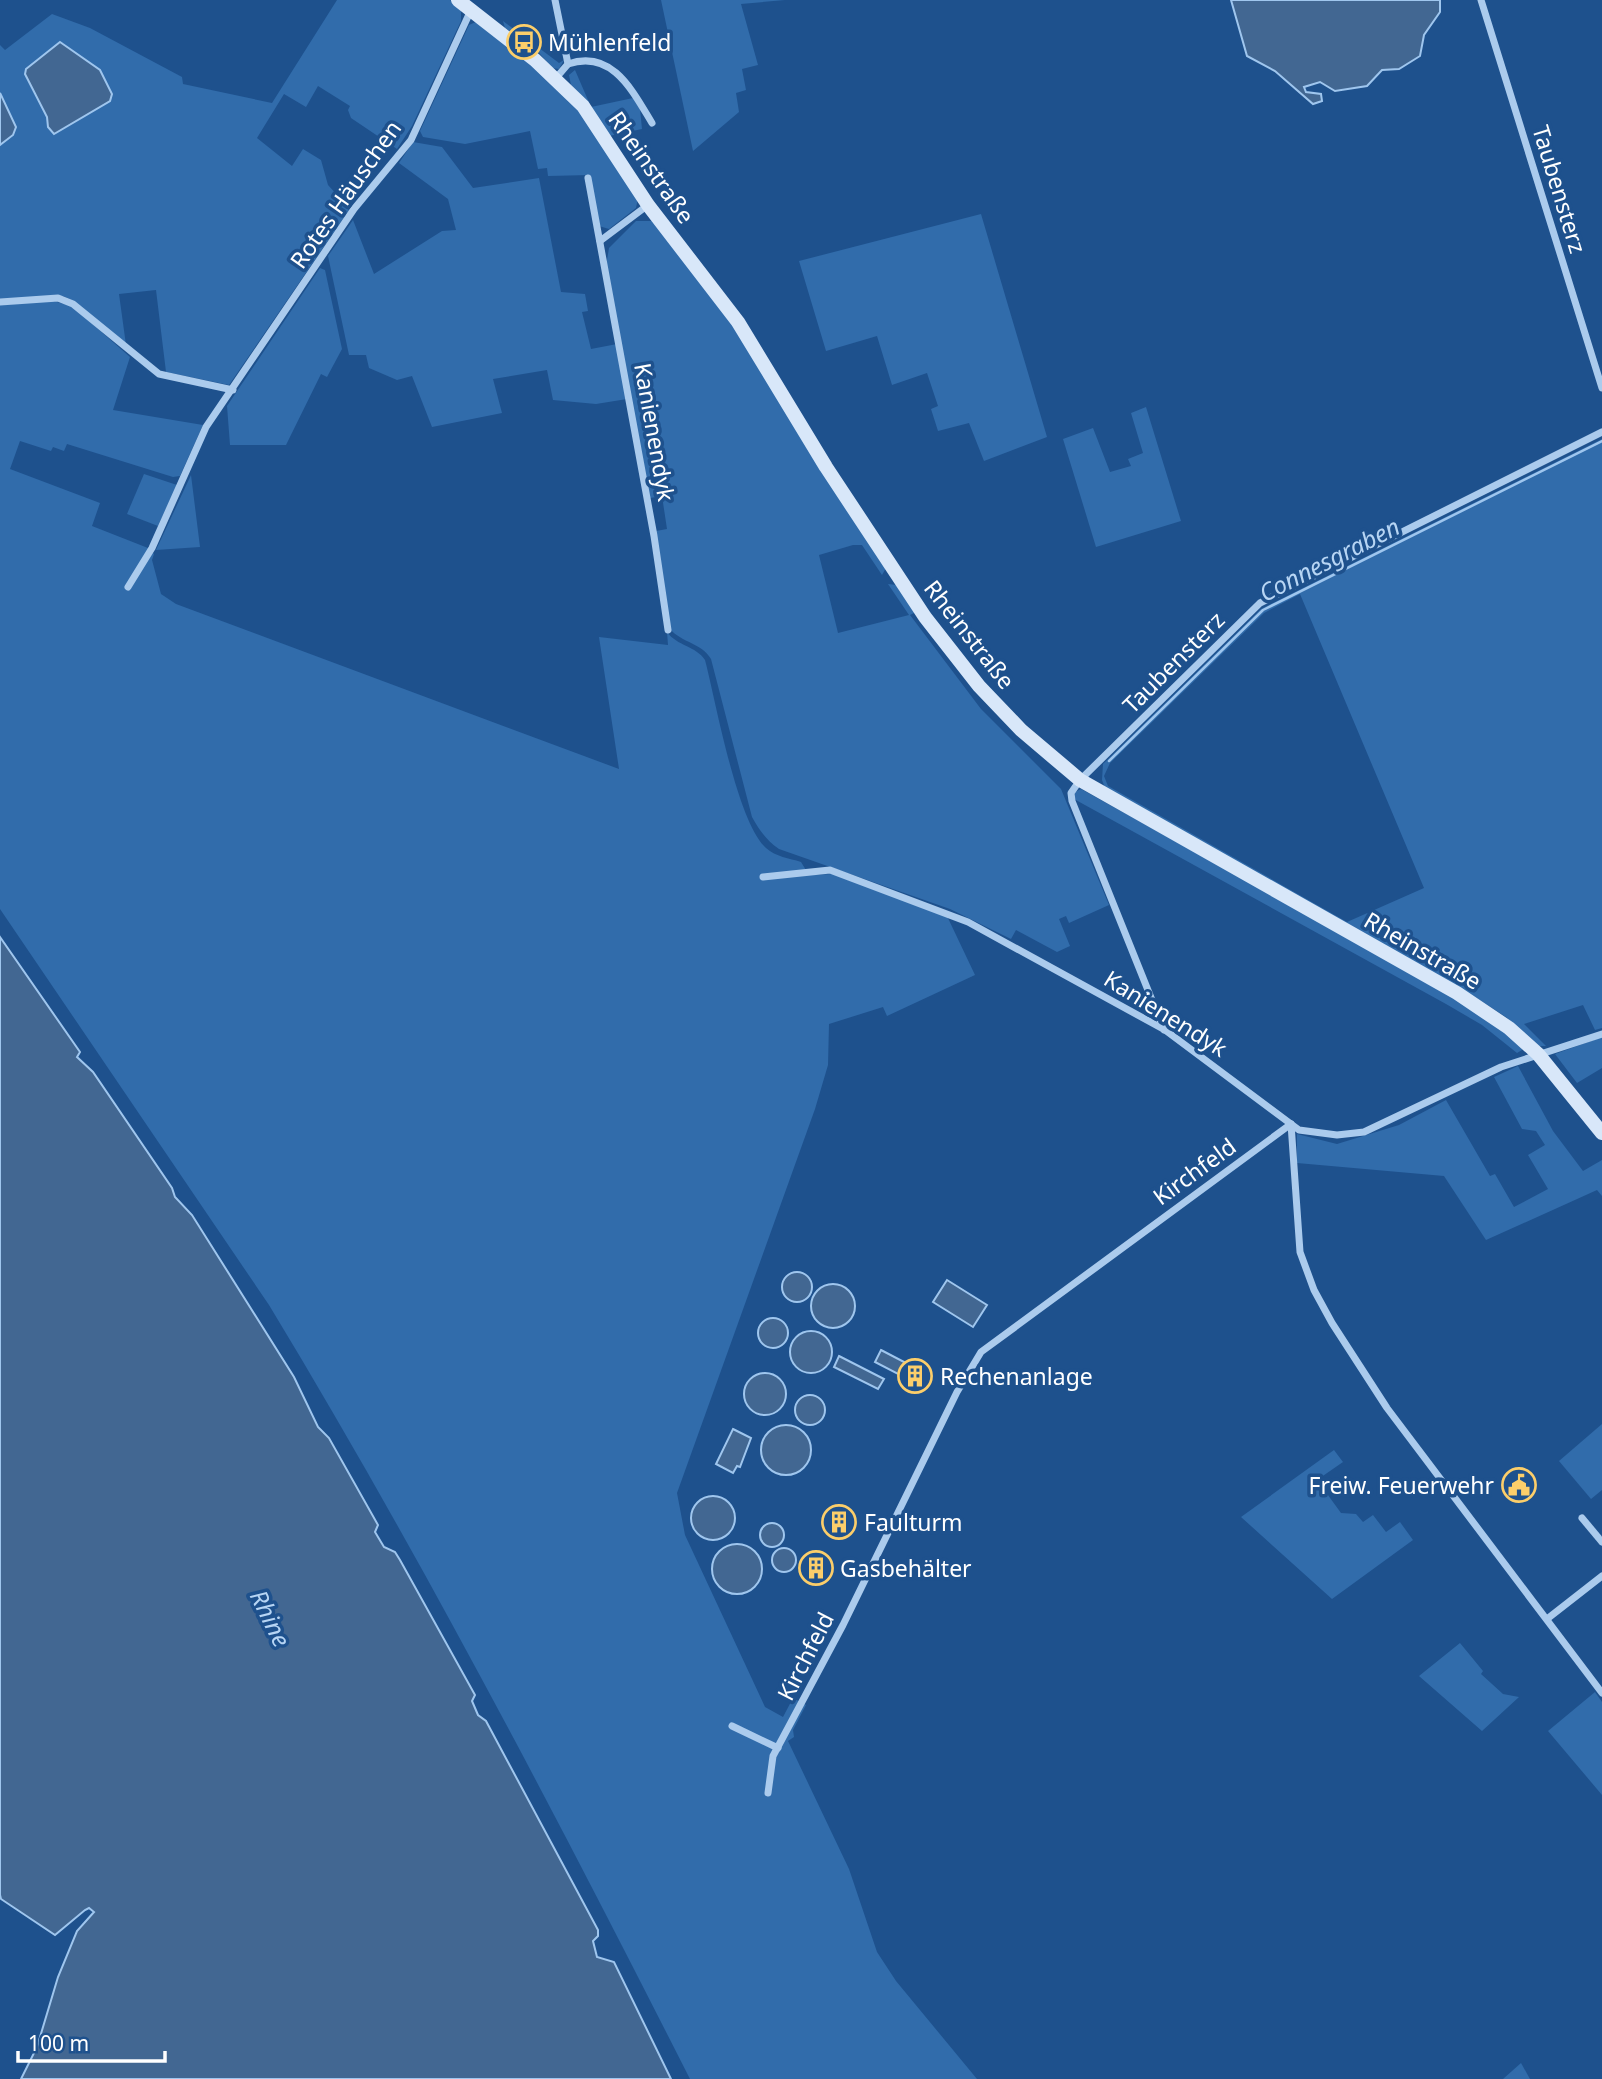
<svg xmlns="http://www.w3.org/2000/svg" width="1602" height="2079" font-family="'Noto Sans',sans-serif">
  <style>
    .green { fill: #316cab; fill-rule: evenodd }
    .water { fill: #426792; stroke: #9fc6ee; stroke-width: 2 }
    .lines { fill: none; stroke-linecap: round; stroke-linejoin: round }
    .stream { stroke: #9fc6ee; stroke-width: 2.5 }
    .minor { stroke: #abcbed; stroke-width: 7 }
    .secondary { stroke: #d8e7f9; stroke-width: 14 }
    .labels { text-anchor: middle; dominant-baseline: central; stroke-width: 7; stroke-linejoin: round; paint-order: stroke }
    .poi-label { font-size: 23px; fill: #fff; stroke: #1e518d; text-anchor: start }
    .street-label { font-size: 23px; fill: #fff; stroke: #1e518d }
    .water-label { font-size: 24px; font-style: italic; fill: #b7d5f4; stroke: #1e518d }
  </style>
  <rect width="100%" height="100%" fill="#1e518d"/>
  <g class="green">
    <path d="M 337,0 L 450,0 L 461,8 L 461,21 L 412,126 L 397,149 L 351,118 L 348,110 L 350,106 L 318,86 L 306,107 L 284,94 L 257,138 L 292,166 L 303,149 L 321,160 L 328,185 L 339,197 L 337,201 L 349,210 L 229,385 L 166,372 L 156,290 L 119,294 L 126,345 L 74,301 L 63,296 L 0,299 L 0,45 L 5,50 L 52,14 L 90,28 L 182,77 L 183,84 L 272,103 ZM 63,43 L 80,59 L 93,64 L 48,127 L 47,117 L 26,78 Z"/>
    <polygon points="661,0 785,0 741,4 758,65 742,69 746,90 736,93 739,112 693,151"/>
    <polygon points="478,21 535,65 576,107 638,198 636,208 609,229 599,226 590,175 548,176 547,168 538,169 530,131 465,144 423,137 420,131 469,25"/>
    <polygon points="503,21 559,63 564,60 559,69 552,68 535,48 505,28"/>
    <polygon points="575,70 591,107 633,98 640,109 642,129 609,136 571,85 569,75"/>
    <polygon points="413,142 442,147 473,188 539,178 561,292 585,294 588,311 582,312 591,349 617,344 627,399 596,404 553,400 547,370 493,379 502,413 432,427 412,376 397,380 369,368 366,355 349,355 328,256 353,220 374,274 442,231 456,230 448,199 399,163"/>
    <polygon points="981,214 1047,437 984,461 969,423 938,431 931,409 938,406 927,373 892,385 877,336 826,351 799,261"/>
    <path d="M 636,221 L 654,221 L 727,315 L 886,568 L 882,575 L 862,545 L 853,545 L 819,555 L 838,633 L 909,615 L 888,584 L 897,585 L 916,612 L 910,615 L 981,709 L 1061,789 L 1109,905 L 1069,923 L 1066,916 L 1059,919 L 1070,946 L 1057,952 L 1016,930 L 1011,939 L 950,909 L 779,849 C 766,840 760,831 752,817 L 711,659 C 702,643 682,643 670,629 L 656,531 L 667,529 L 662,496 L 650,498 L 606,266 L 609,248 Z"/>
    <polygon points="320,268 325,270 342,349 327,377 321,374 286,445 230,445 227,406"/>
    <path d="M 53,301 L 72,306 L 130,357 L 113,410 L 203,425 L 180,476 L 173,477 L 67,444 L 64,451 L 53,447 L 51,451 L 20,441 L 10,469 L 100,503 L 92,526 L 148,548 L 154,554 L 152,560 L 161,594 L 176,604 L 619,769 L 599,637 L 668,645 L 667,632 C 677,646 696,646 705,660 C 716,702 737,822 766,848 C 776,857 789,858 801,862 L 809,875 L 833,874 L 947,916 L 975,975 L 887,1016 L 883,1007 L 829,1024 L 828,1065 L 815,1109 L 677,1493 L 685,1535 L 765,1707 L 783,1717 L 793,1698 L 806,1705 L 793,1730 L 794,1737 L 788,1741 L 849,1869 L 877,1952 L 896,1981 L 977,2079 L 690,2079 C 557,1817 421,1556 269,1305 L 0,909 L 0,305 Z"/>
    <polygon points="1146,407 1181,521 1096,547 1063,439 1093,428 1110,472 1131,466 1128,459 1143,453 1131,413"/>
    <path d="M 1602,439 L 1602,1028 L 1595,1030 L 1583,1005 L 1524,1024 L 1546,1046 L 1538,1046 L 1506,1017 L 1475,997 L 1105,788 L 1102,780 L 1103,764 L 1261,609 ZM 1300,594 L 1424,888 L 1347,922 L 1108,786 L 1104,776 L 1110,763 L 1264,613 Z"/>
    <polygon points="144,474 177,485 158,526 127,514"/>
    <polygon points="191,475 200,547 156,550"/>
    <polygon points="1081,789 1451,994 1521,1042 1522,1050 1517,1053 1482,1025 1446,1004 1074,799 1075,792"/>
    <polygon points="1602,1037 1602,1068 1577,1083 1555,1054"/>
    <polygon points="1518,1066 1553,1131 1583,1171 1602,1160 1602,1196 1597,1190 1486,1240 1444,1176 1297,1163 1297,1134 1337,1144 1399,1125 1446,1100 1490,1176 1495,1174 1514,1207 1548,1189 1528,1155 1545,1145 1536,1131 1522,1129 1494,1077"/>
    <polygon points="1602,1424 1602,1490 1591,1499 1559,1461"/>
    <polygon points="1334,1450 1343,1462 1317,1480 1341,1513 1356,1514 1363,1522 1373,1515 1386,1532 1400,1522 1413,1540 1332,1599 1241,1517"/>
    <polygon points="1460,1643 1483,1671 1481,1674 1503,1694 1519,1697 1482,1731 1419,1676"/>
    <polygon points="1595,1692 1602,1702 1602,1795 1548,1731"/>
    <polygon points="1521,2063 1530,2079 1503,2079"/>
  </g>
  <g class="water">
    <polygon points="1231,0 1440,0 1440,12 1424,35 1420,56 1399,69 1382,70 1367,86 1335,91 1320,82 1304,87 1306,92 1321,94 1322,101 1313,104 1275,71 1247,56"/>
    <polygon points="60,42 100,70 112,94 110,101 54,134 48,127 47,117 25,74 26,69"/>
    <polygon points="0,93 16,127 13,135 0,145"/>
    <polygon points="0,937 80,1052 77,1057 93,1072 172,1188 175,1197 192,1215 294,1377 318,1427 329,1438 378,1525 375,1532 384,1547 395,1552 400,1560 475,1695 472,1701 478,1715 486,1721 598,1930 598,1936 593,1941 597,1957 614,1962 671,2079 21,2079 37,2047 58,1977 77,1931 94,1912 89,1908 85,1910 55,1935 1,1899 0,1895"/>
    <circle cx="797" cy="1287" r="15"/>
    <polygon points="947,1280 987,1305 973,1327 933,1302"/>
    <circle cx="833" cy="1306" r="22"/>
    <circle cx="773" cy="1333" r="15"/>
    <circle cx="811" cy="1352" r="21"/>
    <polygon points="881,1350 906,1363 900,1375 875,1362"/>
    <polygon points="839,1356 884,1379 878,1389 834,1367"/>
    <circle cx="765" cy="1394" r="21"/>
    <circle cx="810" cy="1410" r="15"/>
    <circle cx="786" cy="1450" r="25"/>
    <polygon points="733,1429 751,1438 740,1467 737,1466 733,1473 716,1464"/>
    <circle cx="713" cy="1518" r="22"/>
    <circle cx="772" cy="1535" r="12"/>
    <circle cx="737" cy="1569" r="25"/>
    <circle cx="784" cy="1560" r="12"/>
  </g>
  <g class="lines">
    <polyline class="stream" points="1109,761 1263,610 1602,441"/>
    <g class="minor">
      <polyline points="555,0 568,64 556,78"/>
      <polyline points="1481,0 1602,388"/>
      <path d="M 568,64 C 612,49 632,90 652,123"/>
      <polyline points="588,178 654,536 668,630"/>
      <polyline points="600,241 648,205"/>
      <polyline points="0,302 58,298 73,304 159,374 233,390"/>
      <polyline points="128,587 152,548 206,427 354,209 411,140 471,10"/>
      <polyline points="763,877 830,870 968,922 1165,1030 1299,1130 1337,1135 1364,1132 1501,1067 1602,1034"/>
      <polyline points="1164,1030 1072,801 1071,793 1080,780 1260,603 1602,432"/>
      <polyline points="1291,1124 1300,1252 1314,1290 1332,1323 1387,1408 1602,1693"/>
      <polyline points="1582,1518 1602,1542"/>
      <polyline points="1547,1619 1602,1576"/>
      <polyline points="732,1726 778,1748"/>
      <polyline points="768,1793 773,1756 843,1625 957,1392 981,1352 1291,1124"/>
    </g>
    <polyline class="secondary" points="458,0 535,60 583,106 648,205 738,322 826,467 925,617 979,686 1021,730 1080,780 1457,993 1509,1028 1538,1054 1602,1133"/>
  </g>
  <defs>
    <g id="bus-ring" transform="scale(1.75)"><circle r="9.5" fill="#1e518d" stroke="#fcce6a" stroke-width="1.5"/><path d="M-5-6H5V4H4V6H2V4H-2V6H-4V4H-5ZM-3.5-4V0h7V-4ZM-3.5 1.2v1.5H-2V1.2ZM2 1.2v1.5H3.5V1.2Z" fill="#fcce6a"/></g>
    <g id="building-ring" transform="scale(1.75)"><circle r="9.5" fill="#1e518d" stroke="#fcce6a" stroke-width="1.5"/><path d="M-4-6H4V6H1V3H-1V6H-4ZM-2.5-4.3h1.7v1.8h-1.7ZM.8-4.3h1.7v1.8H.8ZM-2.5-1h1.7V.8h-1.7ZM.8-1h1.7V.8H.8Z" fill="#fcce6a"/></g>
    <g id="civic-ring" transform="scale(1.75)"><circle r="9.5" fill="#1e518d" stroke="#fcce6a" stroke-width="1.5"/><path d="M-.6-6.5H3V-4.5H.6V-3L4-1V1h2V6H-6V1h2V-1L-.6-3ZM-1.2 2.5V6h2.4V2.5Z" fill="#fcce6a"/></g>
  </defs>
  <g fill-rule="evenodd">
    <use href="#bus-ring" x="524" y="42"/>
    <use href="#building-ring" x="915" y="1376"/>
    <use href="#civic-ring" x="1519" y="1485"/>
    <use href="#building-ring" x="839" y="1522"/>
    <use href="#building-ring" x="816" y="1568"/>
  </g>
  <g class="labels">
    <g class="poi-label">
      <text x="548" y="42">Mühlenfeld</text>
      <text x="940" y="1376">Rechenanlage</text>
      <text x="1494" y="1485" text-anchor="end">Freiw. Feuerwehr</text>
      <text x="864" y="1522">Faulturm</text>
      <text x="840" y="1568">Gasbehälter</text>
    </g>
    <g class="street-label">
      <text transform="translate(652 167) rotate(55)">Rheinstraße</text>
      <text transform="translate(1560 189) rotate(73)">Taubensterz</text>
      <text transform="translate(345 194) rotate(-55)">Rotes Häuschen</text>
      <text transform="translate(655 432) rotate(80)">Kanienendyk</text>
      <text transform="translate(970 634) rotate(52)">Rheinstraße</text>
      <text transform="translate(1173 662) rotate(-45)">Taubensterz</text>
      <text transform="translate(1423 950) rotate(30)">Rheinstraße</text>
      <text transform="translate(1166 1013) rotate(32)">Kanienendyk</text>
      <text transform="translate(1194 1171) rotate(-36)">Kirchfeld</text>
      <text transform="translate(805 1656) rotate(-63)">Kirchfeld</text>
    </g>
    <g class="water-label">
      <text transform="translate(1329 559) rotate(-27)">Connesgraben</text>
      <text transform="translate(271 1618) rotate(64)">Rhine</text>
    </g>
  </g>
  <path d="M18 2051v10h147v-10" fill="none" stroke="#ffffff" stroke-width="3.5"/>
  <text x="28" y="2051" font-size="21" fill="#ffffff" stroke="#1e518d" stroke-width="5" paint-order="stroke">100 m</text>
</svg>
